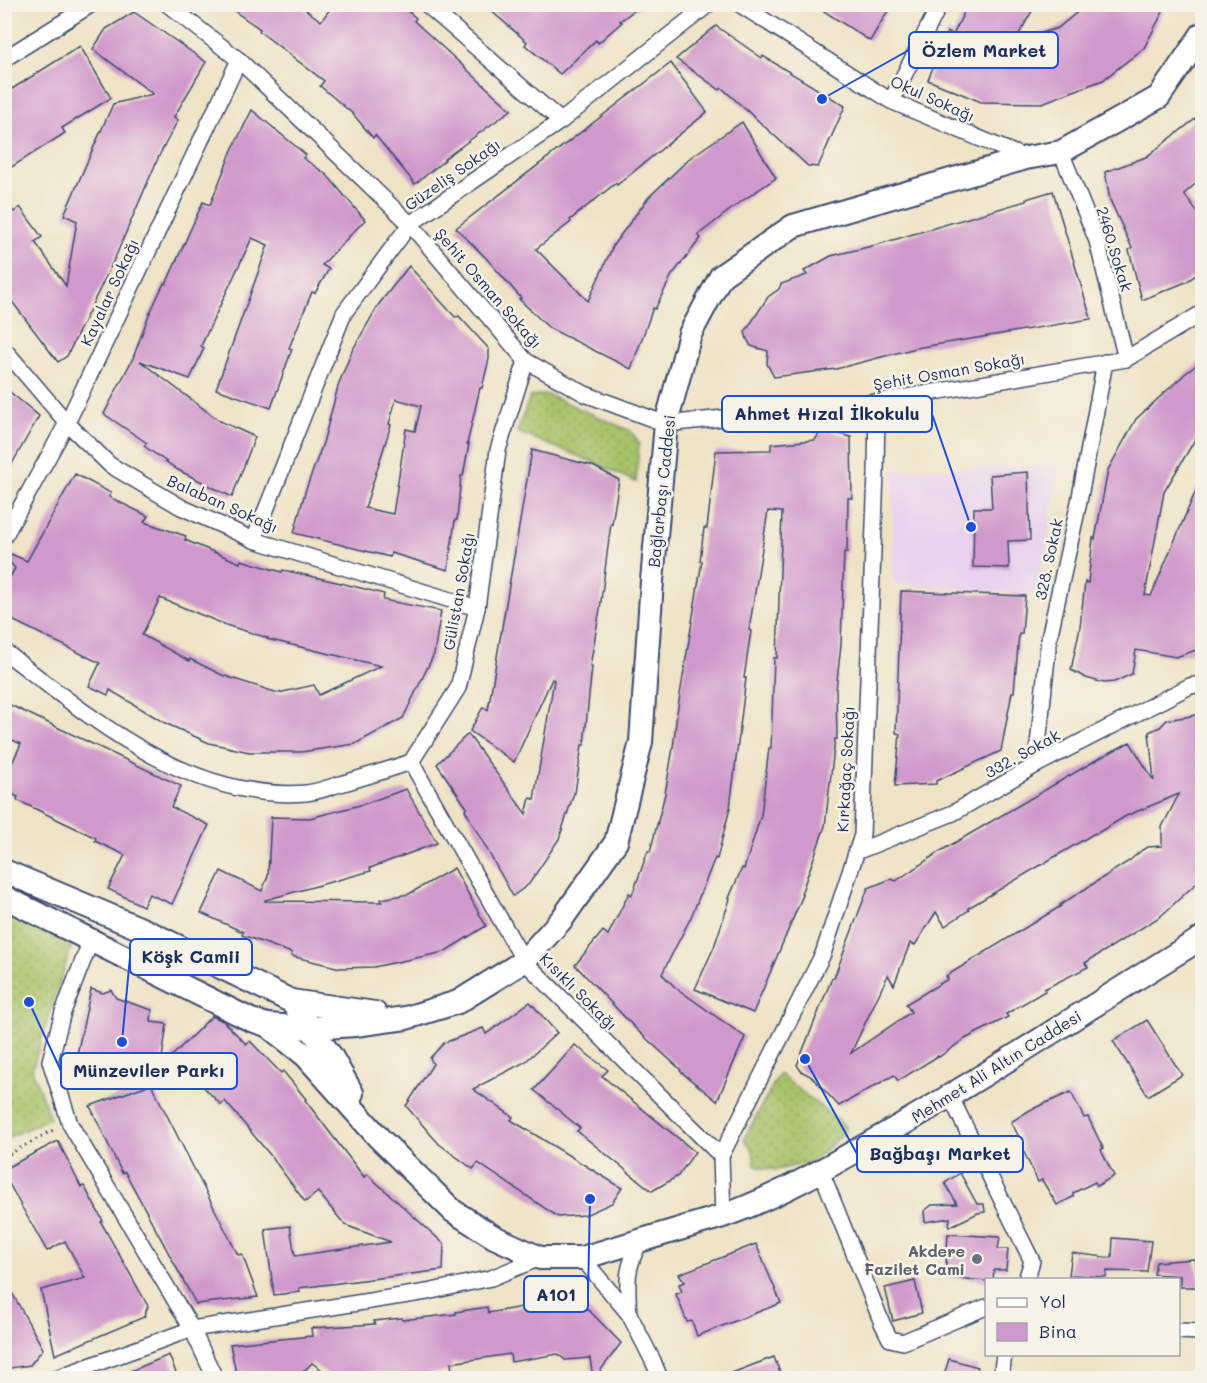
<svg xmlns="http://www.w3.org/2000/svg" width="1207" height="1383" font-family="Mali,sans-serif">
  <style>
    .built { fill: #e8d2ee }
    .grass { fill: url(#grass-dots); stroke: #627964; stroke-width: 1.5 }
    .building { fill: #d099cb; fill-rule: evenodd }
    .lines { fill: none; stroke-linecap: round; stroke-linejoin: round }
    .street-casing { stroke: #3b4a6e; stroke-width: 18 }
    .secondary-casing { stroke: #3b4a6e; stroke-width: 26 }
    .path { stroke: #3b4a6e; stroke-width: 3; stroke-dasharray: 1.5 4.5; stroke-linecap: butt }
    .street { stroke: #fff; stroke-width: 15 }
    .secondary { stroke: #fff; stroke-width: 22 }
    .worship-dot { fill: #6b7280; stroke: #f7f3e8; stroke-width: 2 }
    .labels { text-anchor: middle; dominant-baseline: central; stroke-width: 5; stroke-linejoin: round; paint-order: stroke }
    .street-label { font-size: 16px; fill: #1b2f5e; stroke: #f7f3e8 }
    .worship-label { font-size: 16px; font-weight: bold; fill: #5b616d; stroke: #f7f3e8; text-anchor: end }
    .leader { fill: none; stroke: #1d4ed8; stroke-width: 2 }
    .callout-dot { fill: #1d4ed8; stroke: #f7f3e8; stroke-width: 2 }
    .callout { fill: #f7f3e8; stroke: #1d4ed8; stroke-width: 2 }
    .callout-label { font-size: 18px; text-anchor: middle; font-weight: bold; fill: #1b2f5e }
  </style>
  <defs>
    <pattern id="grass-dots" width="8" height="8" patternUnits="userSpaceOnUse" patternTransform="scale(1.5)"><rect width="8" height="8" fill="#a9c369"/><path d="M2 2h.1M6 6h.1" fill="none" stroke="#899f5a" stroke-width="1.8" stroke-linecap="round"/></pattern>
  </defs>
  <rect width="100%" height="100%" fill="#f7f3e8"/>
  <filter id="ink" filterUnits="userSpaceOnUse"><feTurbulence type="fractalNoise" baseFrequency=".0167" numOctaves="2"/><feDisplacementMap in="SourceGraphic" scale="12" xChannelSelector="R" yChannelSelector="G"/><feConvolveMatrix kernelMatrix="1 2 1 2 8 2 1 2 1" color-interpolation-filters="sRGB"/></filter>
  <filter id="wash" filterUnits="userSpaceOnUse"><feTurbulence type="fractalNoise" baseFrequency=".008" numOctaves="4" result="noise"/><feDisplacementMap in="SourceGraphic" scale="24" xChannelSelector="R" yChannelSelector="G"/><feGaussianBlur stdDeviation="1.35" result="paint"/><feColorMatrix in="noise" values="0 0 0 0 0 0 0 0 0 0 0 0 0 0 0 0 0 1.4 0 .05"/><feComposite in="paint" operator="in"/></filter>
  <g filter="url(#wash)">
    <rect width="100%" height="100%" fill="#efe3c6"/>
    <polygon class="built" points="1060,466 1037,595 893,584 893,470"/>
    <g class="grass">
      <polygon points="538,395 548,395 631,431 639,443 636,482 591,461 517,432 530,397"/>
      <polygon points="5,903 75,935 32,1069 50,1118 5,1139"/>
      <polygon points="779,1074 845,1126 843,1134 812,1162 776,1170 755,1166 753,1150 744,1139"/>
    </g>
    <g id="blocks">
      <g class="building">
        <polygon points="224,4 298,4 321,21 334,4 399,4 416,18 414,21 511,110 444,159 445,160 415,184 375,135 373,138 353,114 320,86 324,81 259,31 260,29"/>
        <polygon points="483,4 643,4 620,21 622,22 598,43 596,40 560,74 525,45 527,42"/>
        <polygon points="813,4 892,4 870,41"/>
        <polygon points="968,4 1036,4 1015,41 1058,28 1087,4 1167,4 1144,48 1103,80 1042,103 981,102 928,80 947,32 953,35"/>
        <polygon points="134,12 206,62 174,117 178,120 159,156 115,258 67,356 58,362 4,291 4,201 14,212 20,207 42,237 35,242 66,286 77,221 64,215 92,151 113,104 153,94 93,49 106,29"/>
        <polygon points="716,26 762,58 763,56 845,106 818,167 808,166 722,88 720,90 676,59"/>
        <polygon points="80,46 111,98 62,128 65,133 4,172 4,94"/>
        <polygon points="671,63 707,112 617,185 616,183 570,220 571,222 536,249 588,301 614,244 649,197 691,157 742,122 776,178 739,203 698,235 701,238 672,275 655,309 653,308 631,369 549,328 519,299 521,298 486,258 456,228"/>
        <polygon points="252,110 306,155 303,158 327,175 365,220 322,265 329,269 315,293 312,292 289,348 292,349 271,408 216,389 268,245 252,238 201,346 204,348 190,379 140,361 220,421 255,437 232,497 178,470 144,446 147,443 104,414 133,358 148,317 164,283 166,284 203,202 210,205 232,150"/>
        <polygon points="1203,113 1203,177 1184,194 1203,220 1203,270 1186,282 1142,300 1129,250 1132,248 1110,200 1105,172 1146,157"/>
        <polygon points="1053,191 1091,319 916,348 836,369 774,377 767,364 768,351 751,346 747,339 745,332 768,297 779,289 781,284 807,275 804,271 831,256 876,245 1026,201 1026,199"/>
        <path d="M 409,266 L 455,317 L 459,316 L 489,349 L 489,359 L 482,388 L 480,388 L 467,444 L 469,444 L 463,476 L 461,476 L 457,520 L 455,520 L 448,570 L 391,553 L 390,557 L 294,533 L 305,492 L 323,443 L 339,383 L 352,351 L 379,304 ZM 396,399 L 421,406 L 415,431 L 406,429 L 393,514 L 365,508 L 391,425 L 389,424 Z"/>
        <polygon points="1203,360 1203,426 1164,492 1145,595 1151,596 1203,474 1202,648 1176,657 1136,650 1132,674 1114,682 1104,683 1086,678 1071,670 1080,627 1085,582 1088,583 1093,538 1095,539 1108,470 1136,419 1186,373"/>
        <polygon points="4,387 39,416 4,478"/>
        <polygon points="829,431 851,437 852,498 848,498 847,552 844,552 841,645 836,690 837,739 835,739 825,826 801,894 803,895 753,1013 695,989 714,947 730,899 729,898 742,868 744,869 761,815 769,748 771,748 774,658 777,658 782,512 768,511 749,630 751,631 744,678 746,678 730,808 717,859 715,858 691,917 662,974 676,988 745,1037 717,1101 680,1071 681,1070 637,1030 575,965 603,931 608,935 629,893 632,895 648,851 650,852 665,794 673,748 677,713 702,561 700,561 704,528 707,528 716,451 771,450 771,444 815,440 819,434"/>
        <polygon points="532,450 593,466 619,480 612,524 611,523 600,609 590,666 592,666 584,745 582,745 575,793 574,793 559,839 529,884 513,896 465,810 467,808 437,764 468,734 526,814 530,798 534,799 554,680 552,679 514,762 470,731 483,707 488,710"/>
        <polygon points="1028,472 1030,540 1008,541 1009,568 973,567 974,508 992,508 990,475"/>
        <path d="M 75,474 L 111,493 L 109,497 L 148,516 L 144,522 L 186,536 L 185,540 L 240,563 L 241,560 L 282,572 L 283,570 L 341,583 L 384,594 L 383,600 L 441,611 L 434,654 L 403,718 L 355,744 L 301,752 L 249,752 L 209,743 L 165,723 L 110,690 L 108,695 L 89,686 L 100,663 L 4,616 L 4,589 L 15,568 L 4,556 L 4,551 L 27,561 ZM 160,598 L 226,625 L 268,638 L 267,639 L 381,666 L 319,695 L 314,685 L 278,693 L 222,675 L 190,659 L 189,661 L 142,635 Z"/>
        <polygon points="901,591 1025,596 1022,634 1019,634 1014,692 1012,692 1001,751 936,781 936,784 895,786 900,734 896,733"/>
        <polygon points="4,702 181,786 171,807 209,825 172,904 149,894 143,906 108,889 125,855 95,841 96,838 17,800 18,797 4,791 4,780 21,744 4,736"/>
        <path d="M 1203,714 L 1203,877 L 1161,916 L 1085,963 L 1088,967 L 1044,989 L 1045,991 L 1006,1014 L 1008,1017 L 965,1039 L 939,1057 L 938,1056 L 898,1081 L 894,1075 L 839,1106 L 812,1077 L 801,1071 L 797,1065 L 832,978 L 834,978 L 868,888 L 891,879 L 896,881 L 939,852 L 1098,759 L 1130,742 L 1154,781 L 1149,732 L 1160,727 L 1167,720 ZM 1179,794 L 1162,827 L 1162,846 L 1147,847 L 1142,850 L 1129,861 L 1060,905 L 1061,906 L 946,976 L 948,979 L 906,1004 L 911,1012 L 851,1053 L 888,975 L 894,985 L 910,943 L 915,945 L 936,912 L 945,926 L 969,910 L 968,908 L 1095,833 L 1096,834 L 1126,816 Z"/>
        <polygon points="406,789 437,843 370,868 371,871 265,900 265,901 382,902 381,899 409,894 454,868 486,926 444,952 374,967 340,968 291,956 292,953 242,935 243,932 201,913 221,871 262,891 268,876 271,817 310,818 364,804"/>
        <polygon points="91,989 103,993 111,990 116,998 152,1010 151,1022 167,1024 160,1072 76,1059"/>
        <polygon points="530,1002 557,1033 525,1062 473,1089 513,1117 511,1120 622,1188 612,1203 585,1215 558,1217 478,1163 473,1169 439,1144 406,1106 433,1064 430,1058 444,1043 483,1028 486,1034"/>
        <polygon points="212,1016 223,1021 246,1044 250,1041 281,1073 283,1071 306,1099 305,1100 364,1177 367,1174 444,1244 443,1270 299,1288 300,1292 274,1295 265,1229 290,1226 295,1256 391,1242 345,1225 318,1192 305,1202 271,1156 225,1101 221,1105 193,1076 191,1078 171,1057"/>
        <polygon points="1147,1020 1182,1075 1148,1096 1113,1041"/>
        <polygon points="575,1045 608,1070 602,1076 695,1152 678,1176 652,1191 577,1131 580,1128 534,1090"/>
        <polygon points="151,1084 238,1255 242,1254 258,1297 196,1304 125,1172 122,1173 90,1106"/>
        <polygon points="1071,1092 1084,1118 1088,1117 1103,1148 1101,1150 1114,1176 1097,1186 1095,1182 1073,1193 1073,1197 1057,1205 1042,1180 1038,1182 1022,1148 1024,1146 1011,1122 1030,1110"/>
        <polygon points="58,1141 81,1187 84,1186 103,1221 101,1222 148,1306 144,1317 55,1355 41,1290 85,1278 65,1241 47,1251 19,1202 4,1174 4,1169"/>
        <polygon points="960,1173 977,1204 984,1204 985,1212 978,1213 949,1227 950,1218 925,1222 924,1211 932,1205 957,1204 945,1183"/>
        <polygon points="948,1234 1000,1237 998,1249 1008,1249 1006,1270 994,1270 993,1280 987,1281 945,1277"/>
        <polygon points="1113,1238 1151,1241 1147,1272 1107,1271 1106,1277 1069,1275 1072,1253 1112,1258"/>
        <polygon points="756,1244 781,1303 697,1336 692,1321 687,1322 676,1294 682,1292 679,1284 685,1282 679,1274"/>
        <polygon points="1194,1259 1203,1287 1180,1287 1180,1276 1154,1274 1156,1262"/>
        <polygon points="4,1278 43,1349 30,1365 4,1369"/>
        <polygon points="915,1281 922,1313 893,1321 885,1288"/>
        <polygon points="573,1294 621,1343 595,1378 593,1378 590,1358 565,1360 558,1354 511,1362 510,1354 451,1363 452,1371 393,1378 381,1378 380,1372 332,1377 312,1363 297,1378 237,1378 230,1344 312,1336 311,1328 375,1324 374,1321 402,1318 402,1320 456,1314 456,1312 487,1307 488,1313 539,1304"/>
        <polygon points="169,1355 178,1378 114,1378"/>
        <polygon points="774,1357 782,1378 721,1378 721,1377"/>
        <polygon points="949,1359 978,1367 974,1378 943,1378"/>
      </g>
    </g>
  </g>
  <g filter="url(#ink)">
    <use href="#blocks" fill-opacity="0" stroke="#3b4a6e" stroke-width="1.5"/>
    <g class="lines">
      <g class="street-casing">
        <g id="street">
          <polyline points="167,4 239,60 410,224 526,361 585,394 666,424 877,402 1126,359 1202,313"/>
          <polyline points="426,4 561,121"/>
          <polyline points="739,4 891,101 1026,158"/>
          <polyline points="4,59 92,4"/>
          <polyline points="891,101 940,4"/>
          <polyline points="1061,152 1097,241 1126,359"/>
          <polyline points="4,349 67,423 110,465 181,507 254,540 477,608"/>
          <polyline points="4,537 67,423 239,60"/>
          <polyline points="254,540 344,313 410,224 561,121 709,4"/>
          <path d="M 4,651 C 91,718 189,802 306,793 C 317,792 327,788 337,785 C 362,778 387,770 411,762 L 458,688 L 477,608 L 498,450 L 526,361"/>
          <polyline points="411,762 524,961 721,1156"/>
          <polyline points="1036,765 1049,638 1079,502 1105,362"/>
          <polyline points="856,852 953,813 1036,765 1190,686 1202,684"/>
          <polyline points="91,940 63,1012 50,1061 70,1124 192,1329 215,1378"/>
          <polyline points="950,1096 1032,1261 1026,1280"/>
          <polyline points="821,1171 882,1323 890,1339 903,1342 986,1307"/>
          <polyline points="723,1216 721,1156 823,954 862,835 876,473 877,402"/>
          <polyline points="582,1258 629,1314 653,1361 660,1378"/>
          <path d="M 629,1314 C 627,1283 625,1269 641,1240"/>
          <polyline points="1178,1331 1202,1332"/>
          <polyline points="56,1378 192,1329 427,1292 491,1278 540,1258"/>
          <polyline points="1001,1378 1004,1354"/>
        </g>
      </g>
      <g class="secondary-casing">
        <g id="secondary">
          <polyline points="4,871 146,931 291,1001 331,1056 352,1093"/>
          <path d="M 4,897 L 251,1020 L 267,1025 L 306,1056 L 379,1138 L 453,1211 L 494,1237 L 540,1258 L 582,1258 L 723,1216 C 779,1196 830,1166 882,1136 C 991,1074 1095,1003 1202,938"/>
          <polyline points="291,1001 375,1013"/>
          <polyline points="267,1025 311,1028 355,1025 406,1018 458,1002 524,961 562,919 616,842 641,742 652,581 666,424 690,334 721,276 793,226 1026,158 1061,152 1159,97 1202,34"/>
        </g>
      </g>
      <g class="path">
        <polyline points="4,970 7,981 4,984"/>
        <polyline points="4,1157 55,1129"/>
      </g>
      <use href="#street" class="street"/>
      <use href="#secondary" class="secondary"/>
    </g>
  </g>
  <circle class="worship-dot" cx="977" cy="1259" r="6"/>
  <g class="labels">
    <g class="street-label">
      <text transform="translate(933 98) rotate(24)">Okul Sokağı</text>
      <text transform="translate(452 174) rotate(-35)">Güzeliş Sokağı</text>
      <text transform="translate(1115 249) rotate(73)">2460.Sokak</text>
      <text transform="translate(489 288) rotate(49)">Şehit Osman Sokağı</text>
      <text transform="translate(109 292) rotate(-65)">Kayalar Sokağı</text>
      <text transform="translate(949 371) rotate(-10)">Şehit Osman Sokağı</text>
      <text transform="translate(661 491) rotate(-84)">Bağlarbaşı Caddesi</text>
      <text transform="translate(223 503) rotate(24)">Balaban Sokağı</text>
      <text transform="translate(1048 559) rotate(-78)">328. Sokak</text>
      <text transform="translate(458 591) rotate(-80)">Gülistan Sokağı</text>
      <text transform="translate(1022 753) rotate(-29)">332. Sokak</text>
      <text transform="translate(845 769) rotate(-87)">Kırkağaç Sokağı</text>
      <text transform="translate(579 991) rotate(45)">Kısıklı Sokağı</text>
      <text transform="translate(996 1066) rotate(-32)">Mehmet Ali Altın Caddesi</text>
    </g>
    <g class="worship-label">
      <text x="965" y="1250">Akdere<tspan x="965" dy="18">Fazilet Cami</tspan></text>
    </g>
  </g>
  <path class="leader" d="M822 99L909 50M971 527L932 414M122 1042L130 957M29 1002L61 1071M805 1059L857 1154M590 1199L588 1294"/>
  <g class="callout-dot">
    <circle cx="822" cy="99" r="6"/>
    <circle cx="971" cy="527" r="6"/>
    <circle cx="122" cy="1042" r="6"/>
    <circle cx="29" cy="1002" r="6"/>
    <circle cx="805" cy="1059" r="6"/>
    <circle cx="590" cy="1199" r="6"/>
  </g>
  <g class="callout">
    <rect x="909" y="32" width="149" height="36" rx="6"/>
    <rect x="722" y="396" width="210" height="36" rx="6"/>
    <rect x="130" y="939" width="122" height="36" rx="6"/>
    <rect x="61" y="1053" width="176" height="36" rx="6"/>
    <rect x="857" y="1136" width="166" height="36" rx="6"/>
    <rect x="524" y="1276" width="64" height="36" rx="6"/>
  </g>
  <g class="callout-label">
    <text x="984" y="57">Özlem Market</text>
    <text x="827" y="420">Ahmet Hızal İlkokulu</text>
    <text x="191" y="963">Köşk Camii</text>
    <text x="149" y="1077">Münzeviler Parkı</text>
    <text x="940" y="1160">Bağbaşı Market</text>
    <text x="556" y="1301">A101</text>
  </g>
  <rect width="1207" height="1383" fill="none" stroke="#f7f3e8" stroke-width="24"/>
  <rect x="985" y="1278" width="195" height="78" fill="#f7f3e8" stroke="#9fa5b1" stroke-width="1.5"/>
  <rect x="997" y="1298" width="30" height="9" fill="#ffffff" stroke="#9fa5b1" stroke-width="1.5"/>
  <text x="1039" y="1308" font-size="18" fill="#1b2f5e">Yol</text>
  <rect x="997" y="1323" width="30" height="18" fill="#d099cb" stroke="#9fa5b1" stroke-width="1.5"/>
  <text x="1039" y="1338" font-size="18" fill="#1b2f5e">Bina</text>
</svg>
